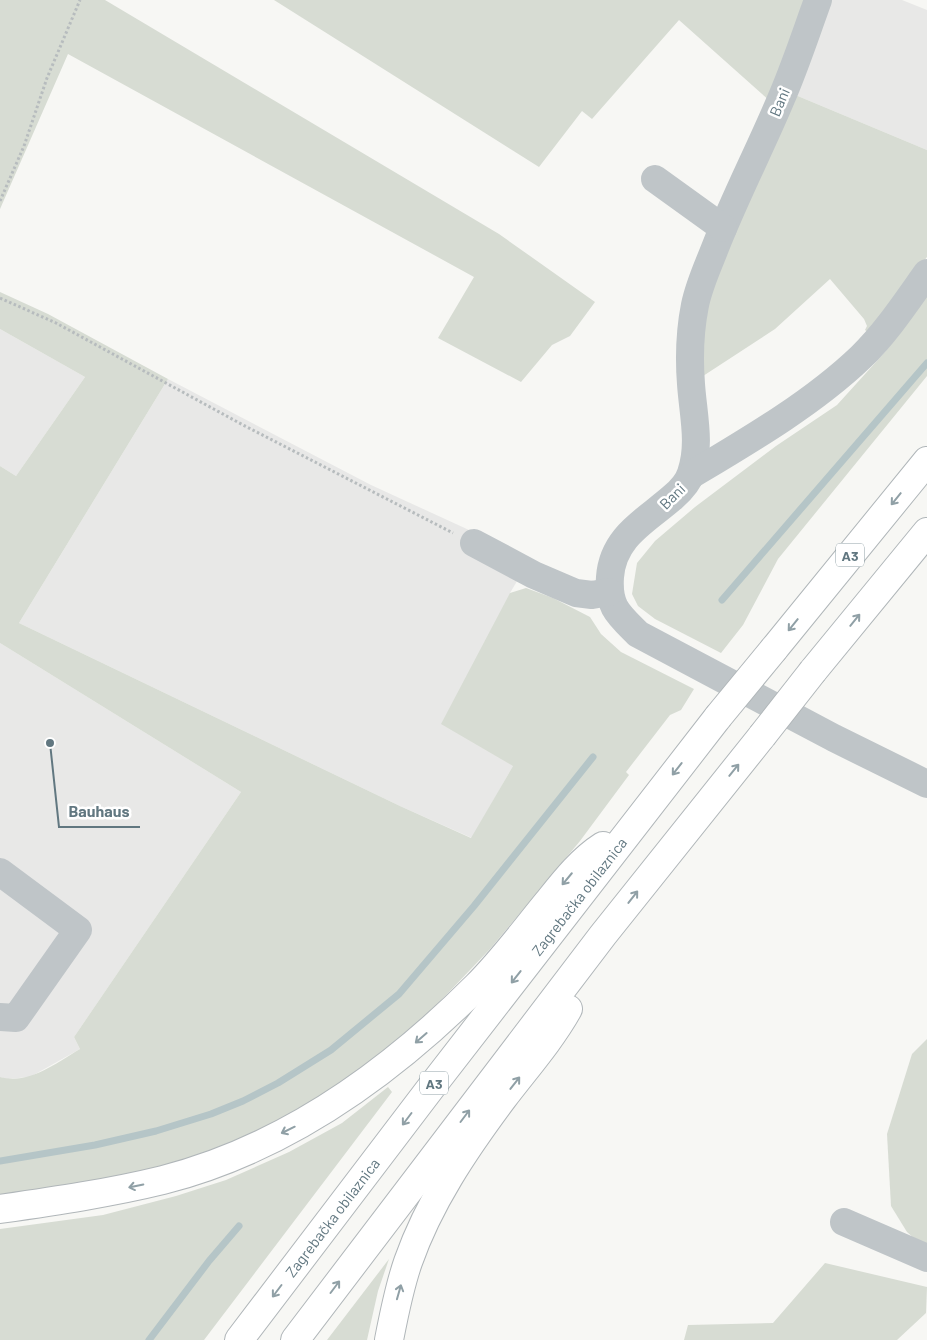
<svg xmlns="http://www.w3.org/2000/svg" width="927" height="1340" font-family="Barlow,sans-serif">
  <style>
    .built { fill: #e8e8e7 }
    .green { fill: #d7dcd3 }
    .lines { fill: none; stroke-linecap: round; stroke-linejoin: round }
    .stream { stroke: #b5c5c7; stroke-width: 7 }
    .highway-casing { stroke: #b0b6b9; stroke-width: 30 }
    .path { stroke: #b7bcbe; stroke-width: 3; stroke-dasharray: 2.5 2.5; stroke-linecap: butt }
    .minor { stroke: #bfc5c8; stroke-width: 28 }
    .highway { stroke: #fff; stroke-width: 28 }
    .highway-bridge-casing { stroke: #b0b6b9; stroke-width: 30; stroke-linecap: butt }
    .highway-bridge { stroke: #fff; stroke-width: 28 }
    .oneway { stroke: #90a0a6 }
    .labels { text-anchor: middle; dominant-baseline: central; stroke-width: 5; stroke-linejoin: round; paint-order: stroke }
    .shield { fill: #fff; stroke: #90a0a6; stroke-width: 1 }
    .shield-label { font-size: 14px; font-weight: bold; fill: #617780 }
    .street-label { font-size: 15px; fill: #617780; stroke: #fff }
    .leader { fill: none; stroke: #617780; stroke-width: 2 }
    .callout-dot { fill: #617780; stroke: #fff; stroke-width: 2 }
    .callout-label { font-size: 16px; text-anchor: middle; font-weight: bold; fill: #617780; stroke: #fff; stroke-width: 5; stroke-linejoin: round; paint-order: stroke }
  </style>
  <rect width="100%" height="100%" fill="#f7f7f4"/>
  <g class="built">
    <polygon points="829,0 902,0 927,10 927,150 793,94"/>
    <polygon points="0,329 85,377 16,476 0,466"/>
    <polygon points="168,379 371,485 493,541 529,561 510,593 513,766 472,838 400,806 19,623"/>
    <polygon points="0,643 241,792 74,1037 80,1049 30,1077 7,1079 0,1077"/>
  </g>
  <g class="green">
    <polygon points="0,0 105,0 499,234 595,302 570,336 552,345 521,382 438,338 474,277 68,54 0,209"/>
    <polygon points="274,0 809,0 771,102 679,20 592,119 582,111 539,167"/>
    <polygon points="793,94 927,150 927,257 869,333 865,330 867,326 864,319 830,279 775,329 700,378 704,309"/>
    <path d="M 0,292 L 48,314 L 168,379 L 19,623 L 400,806 L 471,838 L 513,766 L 441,724 L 510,593 L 526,588 L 553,598 L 590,617 L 601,634 L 621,652 L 694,689 L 681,710 L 670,715 L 626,772 L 629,775 L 580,841 L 490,949 L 408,1035 L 317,1102 L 231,1145 L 145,1173 L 0,1199 L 0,1077 C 29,1085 56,1063 80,1049 L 74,1037 L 241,792 L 0,643 L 0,466 L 16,476 L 85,377 L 0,329 Z"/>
    <polygon points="927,295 927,376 778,559 743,625 721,653 655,619 638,606 632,594 637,563 655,541 695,507 776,446 837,405 885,352"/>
    <polygon points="927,1039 927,1250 907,1232 891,1206 887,1134 912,1054"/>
    <polygon points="388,1087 392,1092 204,1340 0,1340 0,1229 103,1215 176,1196 226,1180 289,1152 342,1123"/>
    <polygon points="389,1259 378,1291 367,1340 327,1340"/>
    <polygon points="825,1263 927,1287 926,1313 897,1340 684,1340 688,1325 773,1323"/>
  </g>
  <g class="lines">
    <g class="stream">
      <polyline points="722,600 927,363"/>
      <polyline points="0,1161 95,1145 156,1131 211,1114 243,1101 278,1083 331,1050 399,994 474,906 593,757"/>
      <polyline points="149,1340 209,1261 239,1226"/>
    </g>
    <g class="highway-casing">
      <g id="highway">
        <polyline points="774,649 927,461"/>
        <polyline points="813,671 927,532"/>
        <path d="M 0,1209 C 55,1201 110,1193 163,1180 C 285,1149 390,1073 477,986 C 503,960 525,930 548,902 C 564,882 581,860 603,846"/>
        <path id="s1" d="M 239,1340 L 439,1077 L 718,717"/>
        <polyline points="295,1340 603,935 762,736"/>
        <path d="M 389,1340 C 394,1314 399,1288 408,1262 C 429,1202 465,1149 503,1098 C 525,1069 550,1041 568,1009"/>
      </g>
    </g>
    <g class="path">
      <polyline points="0,201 24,146 47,78 80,0"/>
      <polyline points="0,298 56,323 243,425 453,533"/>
    </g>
    <g class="minor">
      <path d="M 818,0 C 806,33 795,67 781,99 C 760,149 735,197 715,248 C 708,266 699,285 695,305 C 690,330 689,358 691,384 C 693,414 701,444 691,473 C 688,483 680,491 673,497 C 646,521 613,536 610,577 C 608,607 618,614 638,634 L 834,738 L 927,784"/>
      <polyline points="655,179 723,228"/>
      <path d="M 691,475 C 748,441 813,403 861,357 C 886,333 907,301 927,273"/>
      <polyline points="474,543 534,575 576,593 592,595 609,592"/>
      <polyline points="0,872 78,930 16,1018 0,1017"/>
      <polyline points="844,1222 927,1258"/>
    </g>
    <use href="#highway" class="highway"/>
    <g class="highway-bridge-casing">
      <g id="highway-bridge">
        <polyline points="718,717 774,649"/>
        <polyline points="762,736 813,671"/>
      </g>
    </g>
    <use href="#highway-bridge" class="highway-bridge"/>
  </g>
  <defs><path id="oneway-shaft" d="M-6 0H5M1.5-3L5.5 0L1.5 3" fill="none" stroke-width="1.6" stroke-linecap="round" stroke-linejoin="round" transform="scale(1.25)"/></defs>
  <g class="oneway">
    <use href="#oneway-shaft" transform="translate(896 499) rotate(129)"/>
    <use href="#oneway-shaft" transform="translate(855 620) rotate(-51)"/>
    <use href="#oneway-shaft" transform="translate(793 625) rotate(129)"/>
    <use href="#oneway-shaft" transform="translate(677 769) rotate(128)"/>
    <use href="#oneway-shaft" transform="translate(734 770) rotate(-51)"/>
    <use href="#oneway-shaft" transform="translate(567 879) rotate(130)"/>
    <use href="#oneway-shaft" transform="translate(633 897) rotate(-52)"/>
    <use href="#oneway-shaft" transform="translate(516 977) rotate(128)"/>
    <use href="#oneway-shaft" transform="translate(421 1038) rotate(139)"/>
    <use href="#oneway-shaft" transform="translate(515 1083) rotate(-52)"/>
    <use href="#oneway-shaft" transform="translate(465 1116) rotate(-53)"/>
    <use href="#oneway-shaft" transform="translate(407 1119) rotate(127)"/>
    <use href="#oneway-shaft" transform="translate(288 1130) rotate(154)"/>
    <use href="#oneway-shaft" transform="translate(136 1186) rotate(168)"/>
    <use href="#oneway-shaft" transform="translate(335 1287) rotate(-53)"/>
    <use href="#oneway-shaft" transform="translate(277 1291) rotate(127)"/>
    <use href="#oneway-shaft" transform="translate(399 1292) rotate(-74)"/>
  </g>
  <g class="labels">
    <g class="shield">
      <rect x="836" y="543.5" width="28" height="23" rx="4"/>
      <rect x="420" y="1071.5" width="28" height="23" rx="4"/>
    </g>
    <g class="shield-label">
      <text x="850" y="555">A3</text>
      <text x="434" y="1083">A3</text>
    </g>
    <g class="street-label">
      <text transform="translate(779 102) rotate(-67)">Bani</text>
      <text transform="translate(672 496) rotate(-45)">Bani</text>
      <text stroke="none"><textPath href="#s1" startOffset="559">Zagrebačka obilaznica</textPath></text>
      <text stroke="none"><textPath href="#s1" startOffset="154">Zagrebačka obilaznica</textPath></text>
    </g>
  </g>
  <path class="leader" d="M50 743L59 827H140"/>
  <circle class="callout-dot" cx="50" cy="743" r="5"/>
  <g class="callout-label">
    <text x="99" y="817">Bauhaus</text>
  </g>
</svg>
